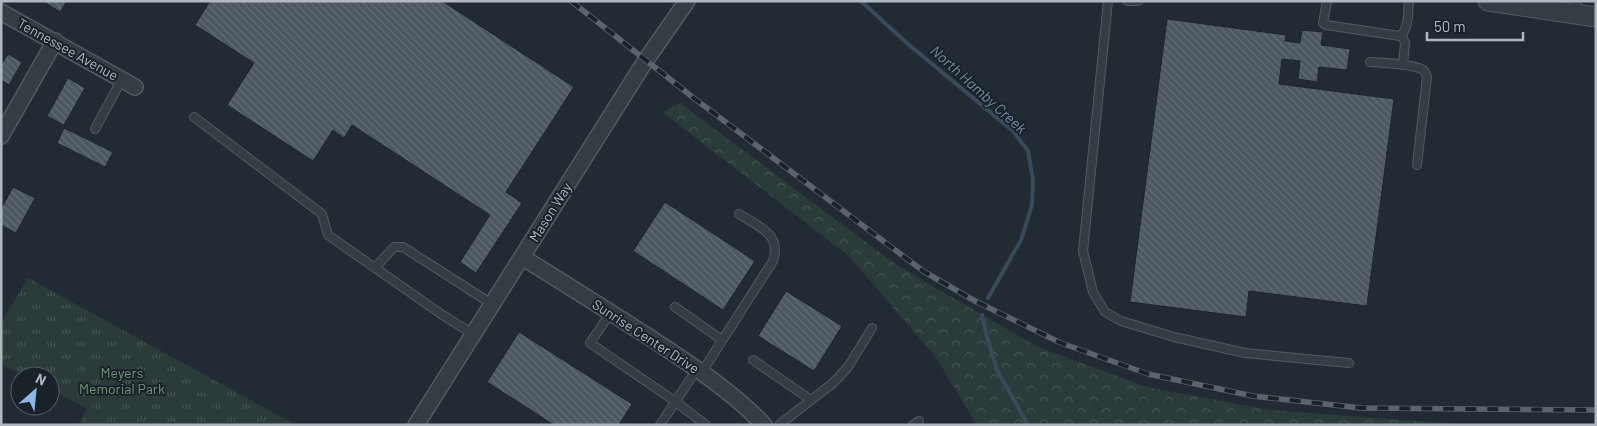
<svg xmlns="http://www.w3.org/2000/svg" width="1597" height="426" font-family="Barlow,sans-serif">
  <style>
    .grass { fill: url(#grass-tufts) }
    .forest { fill: url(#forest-crowns) }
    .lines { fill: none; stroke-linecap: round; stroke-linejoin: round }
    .stream { stroke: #394a5b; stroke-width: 4 }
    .building { fill: url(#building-back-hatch); stroke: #1c242b }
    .service-casing { stroke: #525b62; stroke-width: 10 }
    .minor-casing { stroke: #525b62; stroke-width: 18 }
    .tertiary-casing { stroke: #525b62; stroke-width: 21 }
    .service { stroke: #353d44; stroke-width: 8 }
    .minor { stroke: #353d44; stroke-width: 15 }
    .tertiary { stroke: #353d44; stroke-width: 19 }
    .rail-casing { stroke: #5b646e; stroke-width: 5.5 }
    .rail { stroke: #1a2229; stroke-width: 4; stroke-dasharray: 11; stroke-linecap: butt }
    .labels { text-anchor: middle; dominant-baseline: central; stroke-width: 4; stroke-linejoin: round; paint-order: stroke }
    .street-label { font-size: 14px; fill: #afb8c1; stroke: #1a2229 }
    .park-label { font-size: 14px; fill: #719476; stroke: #1a2229 }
    .water-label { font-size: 15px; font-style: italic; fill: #738ba1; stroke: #1a2229 }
  </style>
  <defs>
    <pattern id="grass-tufts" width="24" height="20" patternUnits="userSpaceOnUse" patternTransform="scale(1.25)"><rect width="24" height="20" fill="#2a3b39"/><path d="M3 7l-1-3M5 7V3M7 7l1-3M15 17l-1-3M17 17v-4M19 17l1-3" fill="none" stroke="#465554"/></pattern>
    <pattern id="forest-crowns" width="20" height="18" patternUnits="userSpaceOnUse" patternTransform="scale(1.25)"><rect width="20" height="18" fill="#2a3b39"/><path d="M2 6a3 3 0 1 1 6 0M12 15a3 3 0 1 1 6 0" fill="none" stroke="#465554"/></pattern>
    <pattern id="building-back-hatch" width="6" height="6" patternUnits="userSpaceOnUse" patternTransform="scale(1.25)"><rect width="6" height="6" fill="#4d5762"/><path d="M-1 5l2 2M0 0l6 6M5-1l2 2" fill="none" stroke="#646d77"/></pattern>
  </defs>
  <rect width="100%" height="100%" fill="#222b33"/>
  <polygon class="grass" points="28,278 296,425 79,425 87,409 50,389 50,376 24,376 1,364 1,323"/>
  <polygon class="forest" points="680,103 898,266 1038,347 1147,387 1270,410 1469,425 977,425 935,356 849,256 662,112"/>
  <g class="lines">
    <g class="stream">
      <polyline points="861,1 908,44 1013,131 1028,151 1033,180 1032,205 1021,240 988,298"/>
      <polyline points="982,315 987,337 997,370 1028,425"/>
    </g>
  </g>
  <g class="building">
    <polygon points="43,1 67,1 60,12"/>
    <polygon points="210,1 442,1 574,87 506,192 522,203 476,273 460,262 490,215 352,125 344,138 333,130 313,161 227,105 254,63 195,25"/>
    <polygon points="1167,19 1286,35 1285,41 1300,43 1302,30 1323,32 1321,45 1350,49 1347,70 1319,67 1317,82 1298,79 1300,61 1282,59 1279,84 1394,99 1367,306 1249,291 1246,317 1130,302"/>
    <polygon points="8,54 22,62 9,85 1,80 1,65"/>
    <polygon points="68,78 85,88 64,125 47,116"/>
    <polygon points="64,128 113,152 105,167 57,143"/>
    <polygon points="13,187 35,198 16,233 1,225 1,209"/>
    <polygon points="665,202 755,261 723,310 633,251"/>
    <polygon points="786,291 842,326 814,371 758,336"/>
    <polygon points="519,332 632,404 619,425 554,425 487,382"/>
  </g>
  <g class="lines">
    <g class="service-casing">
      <g id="service">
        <polyline points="1108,1 1083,251 1093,292 1105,312 1121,321 1174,337 1245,353 1349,363"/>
        <polyline points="1127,1 1138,1"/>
        <path d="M 1327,1 L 1323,23 L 1326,25 L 1400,36 C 1409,29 1408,12 1409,1"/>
        <polyline points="1573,13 1577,1"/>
        <polyline points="1402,35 1405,43 1403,65"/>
        <path d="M 1370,62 C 1381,63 1415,64 1423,70 C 1426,72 1426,75 1427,77 L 1417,165"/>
        <polyline points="194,117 322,214 328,235 441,314 473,334"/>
        <polyline points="95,129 122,79"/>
        <polyline points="375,268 394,247 403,247 492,304"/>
        <polyline points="675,307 722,340"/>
        <polyline points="611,312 590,343 676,402 706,425"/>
        <polyline points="753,360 811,400"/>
        <path d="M 702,372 L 773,261 C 782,234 758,226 739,214"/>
        <polyline points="660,425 697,369"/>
        <polyline points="779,425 833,383 848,367 872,328"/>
        <polyline points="913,425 919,421"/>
      </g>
    </g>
    <g class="minor-casing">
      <g id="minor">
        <polyline points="1,12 135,87"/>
        <polyline points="1,136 55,41"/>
        <path d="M 522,257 C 568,286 615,315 661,345 C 697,369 734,393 764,425"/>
        <polyline points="416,425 646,60 687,1"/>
      </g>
    </g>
    <g class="tertiary-casing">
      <polyline id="tertiary" points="1488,1 1596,17"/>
    </g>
    <use href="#service" class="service"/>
    <use href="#minor" class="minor"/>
    <use href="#tertiary" class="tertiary"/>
    <g class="rail-casing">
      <polyline id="rail" points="571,1 695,99 923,271 975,301 1061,343 1148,374 1253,396 1361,408 1596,410"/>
    </g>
    <use href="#rail" class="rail"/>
  </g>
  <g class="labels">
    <g class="street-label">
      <text transform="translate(68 49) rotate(29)">Tennessee Avenue</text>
      <text transform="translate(550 212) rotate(-58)">Mason Way</text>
      <text transform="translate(646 336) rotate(33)">Sunrise Center Drive</text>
    </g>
    <g class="park-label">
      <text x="122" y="372">Meyers<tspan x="122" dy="16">Memorial Park</tspan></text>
    </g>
    <g class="water-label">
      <text transform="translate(979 89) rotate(42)">North Hamby Creek</text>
    </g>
  </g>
  <rect width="1597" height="426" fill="none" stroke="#afb8c1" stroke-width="5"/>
  <g transform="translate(35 391) rotate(27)"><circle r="24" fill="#1a2229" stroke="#565e66"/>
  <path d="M0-4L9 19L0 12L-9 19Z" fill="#8cb8e9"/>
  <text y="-8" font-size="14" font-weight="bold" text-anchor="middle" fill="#afb8c1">N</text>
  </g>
  <path d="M1427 32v8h96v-8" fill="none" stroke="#afb8c1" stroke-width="2.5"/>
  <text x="1434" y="32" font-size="15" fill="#afb8c1" stroke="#1a2229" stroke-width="4" paint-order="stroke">50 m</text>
</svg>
